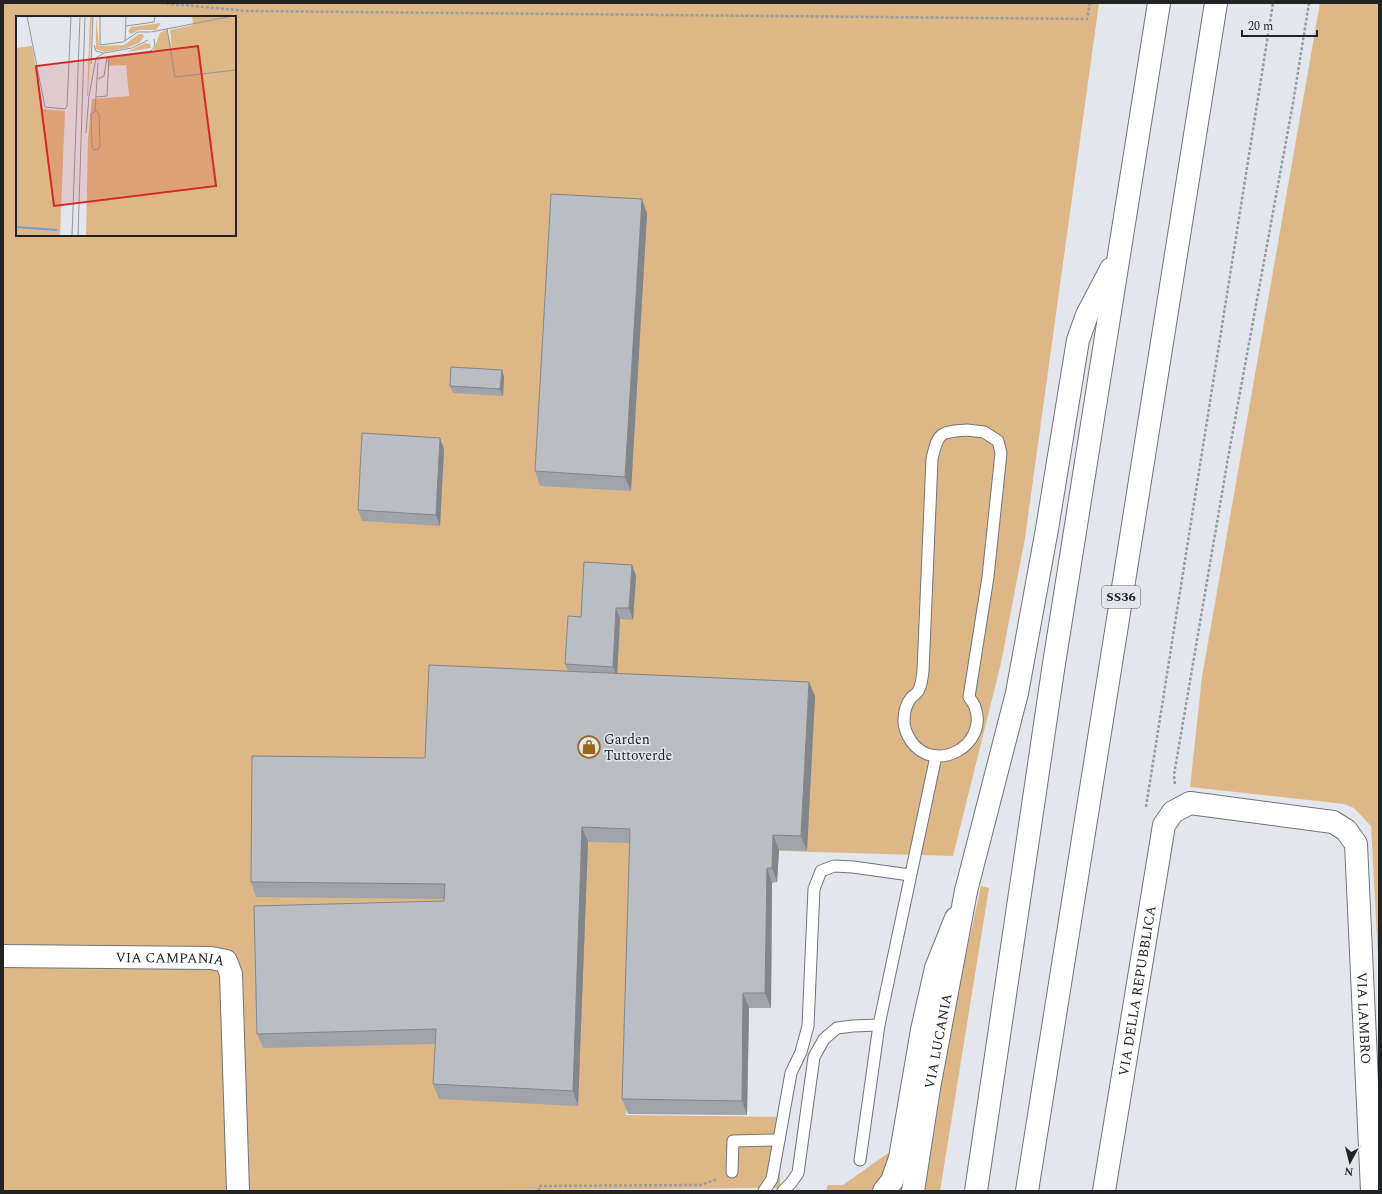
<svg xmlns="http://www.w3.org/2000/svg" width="1382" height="1194" font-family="Spectral,serif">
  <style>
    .green { fill: #deb786; fill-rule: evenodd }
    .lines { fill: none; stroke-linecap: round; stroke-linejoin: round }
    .lane-casing { stroke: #71757a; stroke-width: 13 }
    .street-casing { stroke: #71757a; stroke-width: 24 }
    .secondary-casing { stroke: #71757a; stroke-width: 24 }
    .highway-casing { stroke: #71757a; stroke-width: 24 }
    .path { stroke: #999ca1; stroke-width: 2.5; stroke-dasharray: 3 2; stroke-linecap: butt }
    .lane { stroke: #fff; stroke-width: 11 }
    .street { stroke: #fff; stroke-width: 22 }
    .secondary { stroke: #fff; stroke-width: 22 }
    .highway { stroke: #fff; stroke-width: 22 }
    .wall { fill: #a0a3a9 }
    .shaded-wall { fill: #828589 }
    .building { fill: #babec4; stroke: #828589 }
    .labels { text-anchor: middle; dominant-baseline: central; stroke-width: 3; stroke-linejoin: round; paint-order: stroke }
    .shield { fill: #e3e7ed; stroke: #5b5e61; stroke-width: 1 }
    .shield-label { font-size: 13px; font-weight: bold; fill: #212325 }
    .poi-label { font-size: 14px; fill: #212325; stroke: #e3e7ed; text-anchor: start }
    .street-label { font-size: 14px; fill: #212325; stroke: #e3e7ed }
    .inset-river { fill: none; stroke: #759edb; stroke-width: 2 }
    .inset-road { fill: none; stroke: #95999d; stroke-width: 1 }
    .view { fill: #d62828; fill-opacity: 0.15; stroke: #d62828; stroke-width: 2 }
    .inset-edge { fill: none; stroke: #212325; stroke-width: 2 }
  </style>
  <rect width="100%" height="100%" fill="#e3e7ed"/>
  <g class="green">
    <path d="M 3,3 L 1099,3 L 1025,538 L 1001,663 L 953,856 L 634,847 L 626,1115 L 780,1117 L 780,1188 L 388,1191 L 3,1191 ZM 17,17 L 235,17 L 235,235 L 17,235 Z"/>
    <polygon points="1320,3 1379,3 1379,975 1371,826 1354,808 1344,804 1190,787 1202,677"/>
    <polygon points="981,886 989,888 940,1191 920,1191 945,1049"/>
    <polygon points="891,1151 885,1173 872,1191 826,1191 828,1185 843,1185"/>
  </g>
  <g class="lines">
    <g class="lane-casing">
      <g id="lane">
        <path d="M 967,430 L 984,432 L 998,441 L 1001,453 L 988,577 L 969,697 C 971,700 974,704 975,707 C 989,746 934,775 911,741 C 907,735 904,728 904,721 C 904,713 906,704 911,698 C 914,695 918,693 919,689 C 922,684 922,677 923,671 L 932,459 C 938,432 940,432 967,430 Z"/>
        <polyline points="860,1160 879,1025 936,756"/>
        <polyline points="732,1172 733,1141 779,1140"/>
        <polyline points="764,1191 772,1179 791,1073 801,1052 808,1026 814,889 821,871 834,866 853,867 910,875"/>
        <polyline points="783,1191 791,1183 798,1173 814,1057 824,1039 837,1028 853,1026 879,1025"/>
      </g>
    </g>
    <g class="street-casing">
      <g id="street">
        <path id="s1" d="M 3,956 L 211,958 L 226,961 L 231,974 L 238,1191"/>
        <polyline points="884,1191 892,1181 900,1158 922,1030 936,968 956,918"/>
        <path id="s2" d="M 1104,1191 L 1164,825 L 1173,812 L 1190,803 L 1333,822 L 1346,830 L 1356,844 L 1372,1191"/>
      </g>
    </g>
    <g class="secondary-casing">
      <g id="secondary">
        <path id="s3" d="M 913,1191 L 929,1088 L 966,891"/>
      </g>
    </g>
    <g class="highway-casing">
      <g id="highway">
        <polyline points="966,891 1017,693 1047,529 1078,340 1087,315 1111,269"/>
        <polyline points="976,1191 1053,670 1159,3"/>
        <polyline points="1027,1191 1216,3"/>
      </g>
    </g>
    <g class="path">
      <polyline points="161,3 247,11 1087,19 1090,3"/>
      <polyline points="1175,784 1174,775 1228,458 1293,103 1309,3"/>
      <polyline points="1146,807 1273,3"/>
      <polyline points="539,1191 539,1186 701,1185 717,1179"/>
    </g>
    <use href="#lane" class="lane"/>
    <use href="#street" class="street"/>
    <use href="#secondary" class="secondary"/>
    <use href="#highway" class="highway"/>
  </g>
  <g class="wall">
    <polygon points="642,199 647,214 631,491 540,486 535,471"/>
    <polygon points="502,370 504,377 503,396 453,393 450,386"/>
    <polygon points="444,449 440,526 362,521 358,510"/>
    <polygon points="636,576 633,620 620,619 617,673 815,696 807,851 779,850 777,882 772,883 771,1008 749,1008 747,1115 628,1114 622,1099 630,843 588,842 578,1106 439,1099 433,1084 436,1044 263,1048 257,1034 444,901 444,899 256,897 251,882 425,758 568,671 565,664 581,617"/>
  </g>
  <g class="shaded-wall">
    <polygon points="642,199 647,214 631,491 625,477"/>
    <polygon points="502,370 504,377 503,396 500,389"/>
    <polygon points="440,438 444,449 440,526 436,515"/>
    <polygon points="632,565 636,576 633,620 629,608"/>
    <polygon points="616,608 620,619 617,678 613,667"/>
    <polygon points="809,682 815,696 807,851 801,836"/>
    <polygon points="582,827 588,842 578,1106 573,1091"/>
    <polygon points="773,835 779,850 777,882 772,868"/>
    <polygon points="767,868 772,883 771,1008 765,993"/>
    <polygon points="743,993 749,1008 747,1115 742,1101"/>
  </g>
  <g class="building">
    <polygon points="551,194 642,199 625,477 535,471"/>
    <polygon points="451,367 502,370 500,389 450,386"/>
    <polygon points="362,433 440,438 436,515 358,510"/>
    <polygon points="584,562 632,565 629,608 616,608 613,667 565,664 568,616 581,617"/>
    <polygon points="429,665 809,682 801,836 773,835 772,868 767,868 765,993 743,993 742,1101 622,1099 630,829 582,827 573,1091 433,1084 436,1029 257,1034 254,906 444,901 445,884 251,882 252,756 425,758"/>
  </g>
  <defs>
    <g id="shop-ring" transform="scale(1.15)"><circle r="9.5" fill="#e3e7ed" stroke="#99671b" stroke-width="1.5"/><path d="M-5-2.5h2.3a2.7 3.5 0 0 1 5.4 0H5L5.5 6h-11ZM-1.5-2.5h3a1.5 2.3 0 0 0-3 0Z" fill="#99671b"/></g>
  </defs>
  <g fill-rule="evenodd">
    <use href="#shop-ring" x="589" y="747"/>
  </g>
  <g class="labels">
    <rect class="shield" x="1102" y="586" width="38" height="22" rx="3"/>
    <g class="shield-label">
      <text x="1121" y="597">SS36</text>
    </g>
    <g class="poi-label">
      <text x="604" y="739">Garden<tspan x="604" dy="16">Tuttoverde</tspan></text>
    </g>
    <g class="street-label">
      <text stroke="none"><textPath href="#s1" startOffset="167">VIA CAMPANIA</textPath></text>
      <text stroke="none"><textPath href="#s2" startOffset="203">VIA DELLA REPUBBLICA</textPath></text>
      <text stroke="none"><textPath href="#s2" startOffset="757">VIA LAMBRO</textPath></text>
      <text stroke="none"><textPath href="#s3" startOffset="152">VIA LUCANIA</textPath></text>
    </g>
  </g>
  <g transform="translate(16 16)">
    <rect width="220" height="220" fill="#e3e7ed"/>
    <path d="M 74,0 L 76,0 L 72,80 L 71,80 ZM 80,0 L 83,30 L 108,29 L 123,18 L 127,18 L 128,21 L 123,27 L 111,32 L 88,36 L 80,33 ZM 176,0 L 220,0 L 220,220 L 70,220 L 72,122 L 76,83 L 113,80 L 110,49 L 92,50 L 91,42 L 137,36 L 144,17 L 151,13 L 156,33 L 154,14 L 177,9 ZM 145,7 L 140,14 L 123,14 L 115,18 L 112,15 L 115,11 ZM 129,27 L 134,28 L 135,32 L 87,40 L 79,48 L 86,40 L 111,36 ZM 16,30 L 27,93 L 49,95 L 44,220 L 0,220 L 0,32 Z" fill="#deb786"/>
    <path class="inset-river" d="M 0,211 L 41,214"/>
    <path class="inset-road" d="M 11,0 L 29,91 L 49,93 L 51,90 L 55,0M 84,0 L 84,29 L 107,26 L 122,16 L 134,16M 110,10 L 138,6 L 139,0M 151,12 L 159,61 L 220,54M 135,16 L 217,0M 109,25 L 110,0M 78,29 L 80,35 L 87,37M 75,48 L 77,0M 82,63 L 88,60 L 91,41 L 135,35 L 139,30 L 138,23M 73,80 L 80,42 L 88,37 L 116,32 L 132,24M 80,81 L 91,80 L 93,41M 79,95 L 82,47M 80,95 L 83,98 L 84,130 L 82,133 L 78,134 L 76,131 L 75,98 ZM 70,117 L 73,80M 56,220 L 64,0M 62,220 L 69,0"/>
    <path class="view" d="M 182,30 L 200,170 L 38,190 L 20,50 Z"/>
    <rect width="220" height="220" class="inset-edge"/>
  </g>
  <rect width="1382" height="1194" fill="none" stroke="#212325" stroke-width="8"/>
  <g transform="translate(1350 1162) rotate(187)" stroke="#e3e7ed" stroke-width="3" paint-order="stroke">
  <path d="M0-3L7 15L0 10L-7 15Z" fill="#212325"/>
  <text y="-6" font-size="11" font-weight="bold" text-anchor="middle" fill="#212325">N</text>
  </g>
  <path d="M1242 30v6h75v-6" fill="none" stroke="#212325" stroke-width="2"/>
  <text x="1248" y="30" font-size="12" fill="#212325" stroke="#e3e7ed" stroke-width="3" paint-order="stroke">20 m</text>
</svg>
